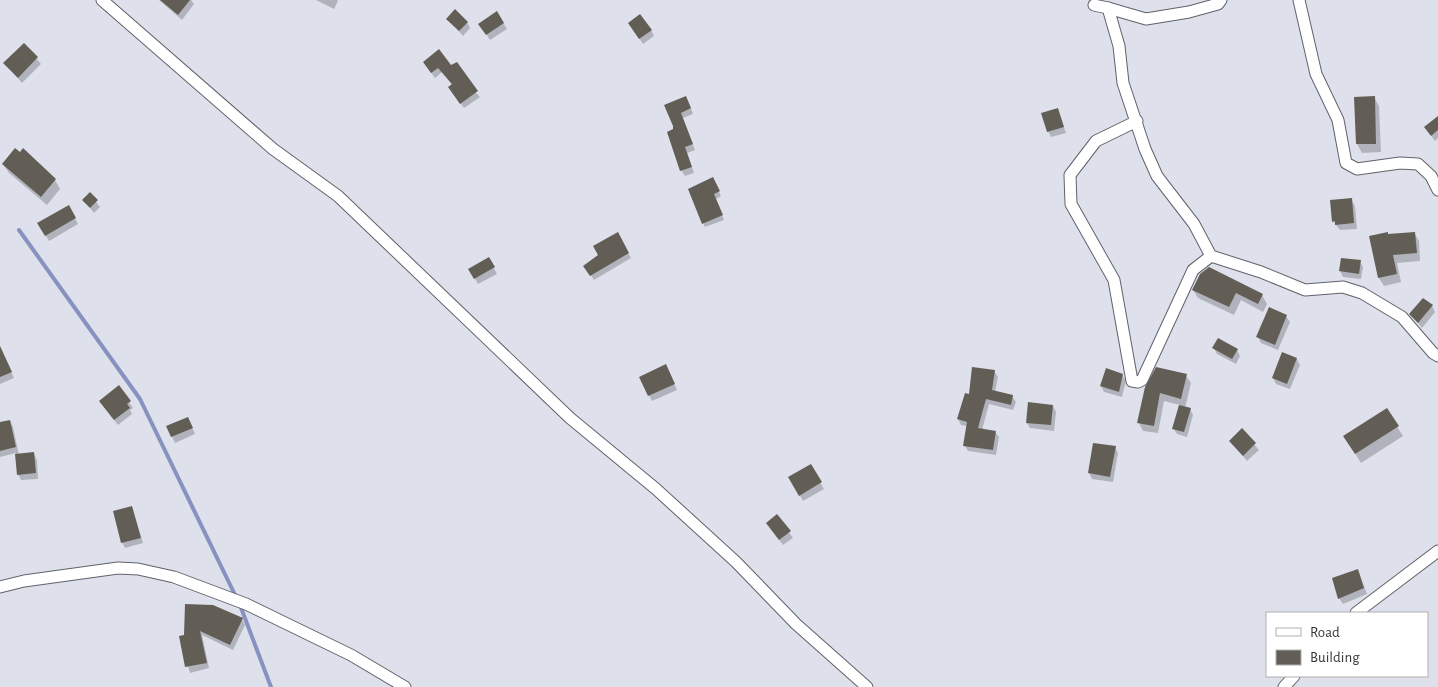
<svg xmlns="http://www.w3.org/2000/svg" width="1438" height="687" font-family="'Alegreya Sans',sans-serif">
  <style>
    .shadow { fill: #0003 }
    .lines { fill: none; stroke-linecap: round; stroke-linejoin: round }
    .stream { stroke: #8792c0; stroke-width: 4 }
    .building { fill: #625e56 }
    .minor-casing { stroke: #60626b; stroke-width: 13 }
    .minor { stroke: #fff; stroke-width: 11 }
  </style>
  <rect width="100%" height="100%" fill="#dee0eb"/>
  <g class="shadow">
    <polygon points="159,0 191,0 194,4 182,20"/>
    <polygon points="316,0 337,0 338,1 334,9"/>
    <polygon points="497,13 507,29 490,40 480,24"/>
    <polygon points="448,19 467,22 470,28 463,36"/>
    <polygon points="633,29 651,30 654,36 643,44"/>
    <polygon points="24,44 41,64 22,83 5,63"/>
    <polygon points="427,67 451,67 480,97 464,108 453,93 452,85 442,72 435,78"/>
    <polygon points="1374,97 1379,106 1381,152 1362,153 1357,144"/>
    <polygon points="689,103 693,114 683,118 695,150 687,153 694,173 685,176 681,170 674,126 666,106"/>
    <polygon points="1057,109 1066,133 1051,137 1048,131"/>
    <polygon points="1438,117 1438,138 1435,141 1426,128"/>
    <polygon points="20,154 55,180 60,189 47,205 9,173 3,164"/>
    <polygon points="715,183 721,196 716,199 724,220 705,227 703,223"/>
    <polygon points="90,194 100,207 94,213 84,200"/>
    <polygon points="1351,200 1355,206 1357,229 1340,230 1333,221"/>
    <polygon points="71,211 78,224 49,241 39,224"/>
    <polygon points="1414,233 1419,241 1420,261 1397,263 1401,282 1384,286 1379,278 1370,237"/>
    <polygon points="617,234 631,258 594,280 588,271"/>
    <polygon points="489,259 497,274 478,284 470,270"/>
    <polygon points="1360,262 1363,267 1361,279 1343,277 1340,271"/>
    <polygon points="1201,275 1262,295 1267,304 1263,312 1241,300 1234,315 1198,298 1193,290"/>
    <polygon points="1432,306 1435,312 1422,328 1411,314"/>
    <polygon points="1269,309 1286,316 1290,322 1278,350 1261,343 1258,337"/>
    <polygon points="1214,348 1237,350 1240,356 1236,364 1217,354"/>
    <polygon points="1283,354 1297,359 1300,365 1290,389 1276,384 1273,378"/>
    <polygon points="0,357 6,361 14,378 0,384"/>
    <polygon points="994,371 998,377 995,392 1012,396 1016,402 1013,410 989,404 982,430 995,432 999,437 996,455 968,451 965,446 967,426 961,425 958,419 970,395"/>
    <polygon points="669,372 677,390 652,401 649,395"/>
    <polygon points="1122,375 1126,381 1122,397 1104,392 1101,386"/>
    <polygon points="1186,376 1191,383 1185,408 1190,409 1193,415 1187,437 1177,434 1173,428 1180,405 1164,401 1158,433 1143,431 1139,423 1146,387"/>
    <polygon points="118,387 133,408 130,410 132,414 118,425 104,407"/>
    <polygon points="1053,406 1056,412 1054,431 1030,428 1027,423"/>
    <polygon points="1386,410 1403,436 1361,463 1350,445"/>
    <polygon points="10,421 13,427 19,455 34,454 37,460 38,479 21,480 18,474 16,453 0,457 0,423"/>
    <polygon points="191,425 195,434 175,443 168,427"/>
    <polygon points="1242,430 1259,450 1247,461 1231,441"/>
    <polygon points="1115,447 1118,453 1113,482 1092,479 1089,473"/>
    <polygon points="810,465 824,489 803,501 790,478"/>
    <polygon points="132,507 143,543 125,548 122,542"/>
    <polygon points="777,516 793,538 783,545 771,529"/>
    <polygon points="1358,571 1367,594 1343,604 1339,598"/>
    <polygon points="186,605 242,619 245,625 233,650 202,635 209,668 190,673 180,637 185,636"/>
  </g>
  <g class="lines">
    <g class="stream">
      <polyline points="19,230 140,399 237,599"/>
      <polyline points="240,605 271,687"/>
    </g>
  </g>
  <g class="building">
    <polygon points="160,0 190,0 178,15"/>
    <polygon points="455,9 468,22 459,31 446,19"/>
    <polygon points="497,11 504,23 486,35 478,24"/>
    <polygon points="640,14 652,30 639,39 628,23"/>
    <polygon points="24,43 38,57 18,78 3,63"/>
    <polygon points="439,49 451,65 457,62 478,91 460,104 448,87 452,84 438,68 431,73 423,62"/>
    <polygon points="686,96 691,108 681,113 693,144 685,147 692,167 680,171 667,132 673,129 673,126 664,105"/>
    <polygon points="1375,96 1376,144 1356,144 1354,97"/>
    <polygon points="1058,108 1064,127 1047,132 1041,113"/>
    <polygon points="1438,116 1438,130 1431,136 1424,127"/>
    <polygon points="15,148 20,152 23,148 56,179 41,197 2,164"/>
    <polygon points="713,177 720,191 714,194 723,215 702,224 688,189"/>
    <polygon points="90,192 98,200 90,208 82,200"/>
    <polygon points="1352,198 1354,223 1335,225 1335,221 1332,222 1330,200"/>
    <polygon points="69,205 76,218 45,236 37,223"/>
    <polygon points="618,232 629,253 590,276 583,266 598,255 593,246"/>
    <polygon points="1388,232 1388,234 1415,232 1417,253 1393,255 1397,274 1378,278 1369,236"/>
    <polygon points="489,257 495,267 474,279 468,269"/>
    <polygon points="1341,258 1361,260 1359,274 1339,271"/>
    <polygon points="1209,267 1263,294 1258,304 1236,293 1229,307 1192,290 1200,274"/>
    <polygon points="1423,298 1433,305 1418,323 1409,314"/>
    <polygon points="1269,307 1287,315 1275,345 1256,337"/>
    <polygon points="1218,338 1238,349 1232,359 1212,348"/>
    <polygon points="0,346 12,372 0,377"/>
    <polygon points="1282,352 1297,358 1287,384 1272,378"/>
    <polygon points="666,364 675,384 648,396 639,377"/>
    <polygon points="972,367 995,370 992,390 1013,395 1011,405 986,399 978,428 996,431 993,450 963,446 967,422 957,419 965,393 969,394"/>
    <polygon points="1156,367 1187,374 1181,399 1160,393 1154,426 1137,423 1145,387"/>
    <polygon points="1106,368 1123,374 1119,392 1100,386"/>
    <polygon points="119,385 131,401 127,404 130,408 114,420 99,401"/>
    <polygon points="1028,402 1053,405 1051,425 1026,423"/>
    <polygon points="1179,405 1191,408 1184,432 1172,429"/>
    <polygon points="1387,408 1399,426 1355,454 1343,436"/>
    <polygon points="188,417 193,428 171,437 166,426"/>
    <polygon points="10,420 16,447 0,451 0,422"/>
    <polygon points="1242,428 1256,443 1243,456 1229,441"/>
    <polygon points="1093,443 1116,446 1110,477 1088,473"/>
    <polygon points="34,452 36,473 17,475 15,454"/>
    <polygon points="811,464 822,482 799,496 788,477"/>
    <polygon points="132,506 141,538 121,543 113,511"/>
    <polygon points="777,514 791,531 779,540 766,523"/>
    <polygon points="1358,569 1364,588 1338,599 1332,578"/>
    <polygon points="185,604 213,605 243,618 230,645 200,631 207,663 185,667 179,636 184,635"/>
  </g>
  <g class="lines">
    <g class="minor-casing">
      <g id="minor">
        <polyline points="102,0 273,149 338,196 570,418 656,489 736,562 796,624 867,687"/>
        <polyline points="1299,0 1316,74 1338,120 1346,163 1357,169 1400,163 1418,164 1431,176 1438,190"/>
        <polyline points="1094,5 1108,8 1119,46 1123,83 1145,149 1157,176 1194,224 1211,256 1261,272 1305,290 1343,287 1362,293 1402,317 1433,353 1438,356"/>
        <polyline points="1108,8 1146,19 1189,12 1218,4 1221,0"/>
        <polyline points="1137,121 1096,141 1070,175 1071,204 1114,280 1132,381 1138,382 1142,380 1193,270 1211,256"/>
        <polyline points="0,587 24,581 118,568 138,569 174,577 246,604 351,655 405,687"/>
        <polyline points="1356,613 1438,551"/>
        <polyline points="1284,687 1294,676"/>
      </g>
    </g>
    <use href="#minor" class="minor"/>
  </g>
  <rect x="1266" y="612" width="162" height="65" fill="#ffffff" stroke="#afafb1"/>
  <rect x="1276" y="628" width="25" height="8" fill="#ffffff" stroke="#afafb1"/>
  <text x="1310" y="637" font-size="15" fill="#36383c">Road</text>
  <rect x="1276" y="650" width="25" height="15" fill="#625e56" stroke="#afafb1"/>
  <text x="1310" y="662" font-size="15" fill="#36383c">Building</text>
</svg>
